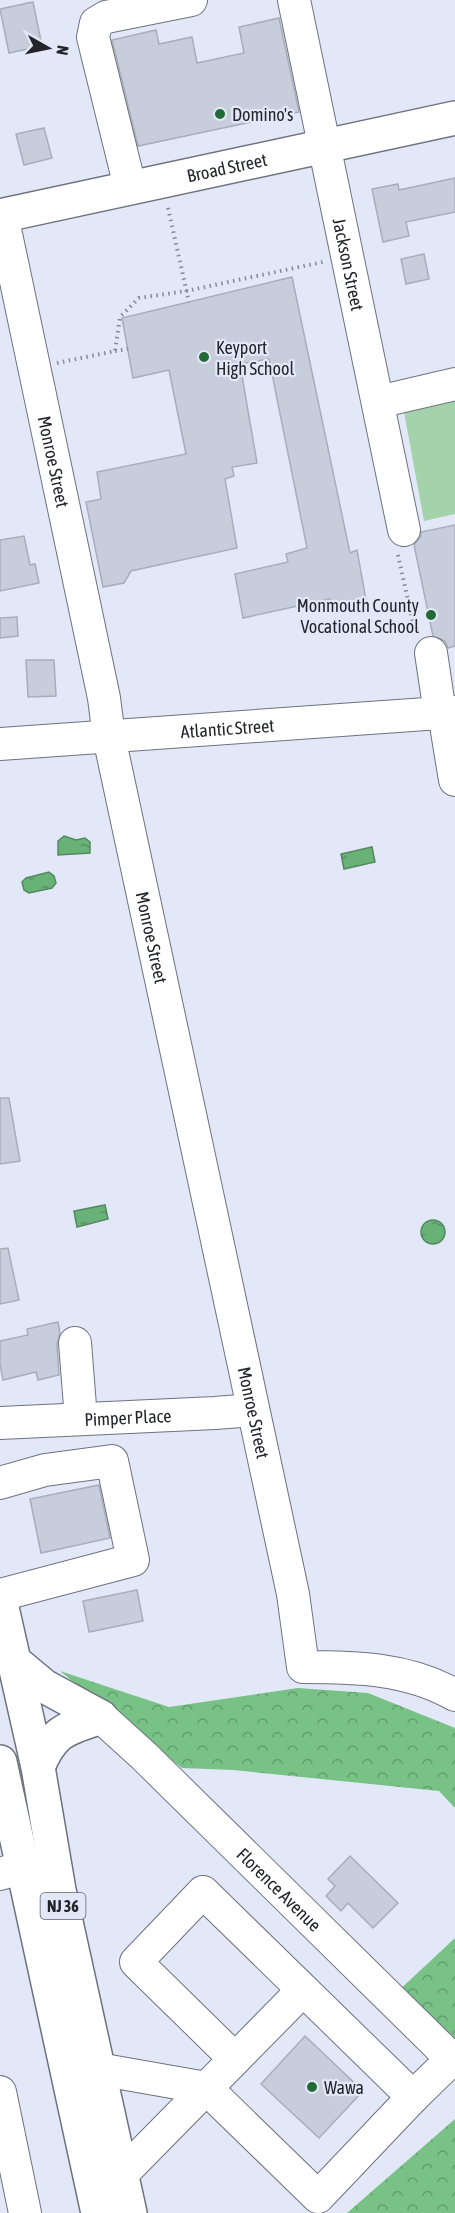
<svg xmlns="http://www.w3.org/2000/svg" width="455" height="2213" font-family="'Asap Condensed',sans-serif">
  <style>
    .grass { fill: #a4d3ab }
    .forest { fill: url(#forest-crowns) }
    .water { fill: url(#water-ripples); stroke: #548860; stroke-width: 1.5 }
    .building { fill: #c8cddc; stroke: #a8adbb; stroke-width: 1.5 }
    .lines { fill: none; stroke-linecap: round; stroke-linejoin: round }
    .minor-casing { stroke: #6d727f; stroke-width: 34 }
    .major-casing { stroke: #6d727f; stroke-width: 36 }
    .highway-casing { stroke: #6d727f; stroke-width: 36 }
    .path { stroke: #878a95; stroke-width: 4; stroke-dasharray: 1.5 4.5; stroke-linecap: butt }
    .minor { stroke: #fff; stroke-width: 32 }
    .major { stroke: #fff; stroke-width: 33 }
    .highway { stroke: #fff; stroke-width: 33 }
    .poi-dot { fill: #236a36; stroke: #e3e8f8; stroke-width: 2 }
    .labels { text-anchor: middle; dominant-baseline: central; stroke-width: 4.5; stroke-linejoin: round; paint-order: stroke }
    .shield { fill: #e3e8f8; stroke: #5d6068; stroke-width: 1.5 }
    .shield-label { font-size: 16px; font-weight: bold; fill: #24252b }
    .poi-label { font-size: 18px; fill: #24252b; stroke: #e3e8f8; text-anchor: start }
    .street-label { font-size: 18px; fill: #24252b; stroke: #e3e8f8 }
  </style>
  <defs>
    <pattern id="forest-crowns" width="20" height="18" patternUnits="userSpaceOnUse" patternTransform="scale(1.5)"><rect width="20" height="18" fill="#78c286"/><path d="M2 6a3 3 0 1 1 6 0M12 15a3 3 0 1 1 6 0" fill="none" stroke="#629d6e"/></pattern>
    <pattern id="water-ripples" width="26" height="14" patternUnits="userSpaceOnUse" patternTransform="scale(1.5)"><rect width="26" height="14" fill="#69b277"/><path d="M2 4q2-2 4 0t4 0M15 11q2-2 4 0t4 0" fill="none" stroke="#569162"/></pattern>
  </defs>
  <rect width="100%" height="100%" fill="#e3e8f8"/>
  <polygon class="grass" points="455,401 455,514 424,521 404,412"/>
  <g class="forest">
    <polygon points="60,1671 169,1707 298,1688 368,1693 455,1728 455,1808 439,1791 233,1770 182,1768"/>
    <polygon points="455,1938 455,2073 394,1995"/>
    <polygon points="455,2119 455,2213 347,2213"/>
  </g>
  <g class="water">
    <polygon points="64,836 76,840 85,838 90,842 90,853 58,855 58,841"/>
    <polygon points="372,847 375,862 344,869 341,854"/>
    <polygon points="49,872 54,876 56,883 52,888 29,893 24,890 22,882 26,878"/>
    <polygon points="105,1205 108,1219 77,1227 74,1211"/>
    <circle cx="433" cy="1232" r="12"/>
  </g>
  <g class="building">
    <polygon points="33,2 42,46 9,53 0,9"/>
    <polygon points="279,18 299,112 138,146 112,40 156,30 159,44 192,37 197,63 244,53 239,27"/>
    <polygon points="44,128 52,158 24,165 16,134"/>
    <polygon points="455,178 455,212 406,222 409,236 383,242 372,189 398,184 399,190"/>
    <polygon points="424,254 429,279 406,284 401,259"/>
    <polygon points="292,277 350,553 357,550 366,600 332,610 330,599 243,618 235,574 288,562 286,554 307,548 269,359 240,364 257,463 232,467 234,476 225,479 237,548 131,571 124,583 103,587 86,502 101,499 97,472 186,454 169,370 133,378 122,318"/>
    <polygon points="455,525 455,646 448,648 445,641 433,636 414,545 421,536 421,532"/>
    <polygon points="24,536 30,565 35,564 39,583 0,591 0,540"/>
    <polygon points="17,617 18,636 0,638 0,618"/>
    <polygon points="26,660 54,660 56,696 28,697"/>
    <polygon points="0,1098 9,1098 20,1161 0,1164"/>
    <polygon points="8,1248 19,1300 0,1304 0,1249"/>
    <polygon points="58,1322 60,1333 57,1344 59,1375 38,1380 36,1372 3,1380 0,1364 0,1341 28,1335 27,1329"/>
    <polygon points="99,1485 110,1538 41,1553 30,1499"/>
    <polygon points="137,1590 143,1621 89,1632 83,1601"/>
    <polygon points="350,1856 398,1903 373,1928 348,1903 341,1911 326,1896 335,1886 328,1879"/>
    <polygon points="305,2036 363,2091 319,2138 261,2084"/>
  </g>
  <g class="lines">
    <g class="minor-casing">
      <g id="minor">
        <path id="s1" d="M 294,0 L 404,530"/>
        <polyline points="130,187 93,37 96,23 106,17 191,0"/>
        <path id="s2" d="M 2,215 L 104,698 L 109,737 L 293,1594 L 303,1667 C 355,1667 408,1668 455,1695"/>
        <polyline points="378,402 455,384"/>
        <polyline points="431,653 440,713"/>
        <polyline points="444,713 455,780"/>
        <path id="s3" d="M 0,744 L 455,712"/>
        <polyline points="75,1343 81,1419"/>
        <path id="s4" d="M 0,1423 L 215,1413 L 253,1410"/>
        <polyline points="0,1483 45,1470 112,1461 133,1560 0,1595"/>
        <path id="s5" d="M 101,1717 L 144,1756 L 455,2062"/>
        <polyline points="0,1874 23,1867"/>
        <polyline points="98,2069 206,2088 318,2197 413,2097 203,1892 136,1962 235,2059"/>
        <polyline points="0,2092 25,2213"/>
        <polyline points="413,2097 452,2059"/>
        <polyline points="121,2175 303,1990"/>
      </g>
    </g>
    <g class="major-casing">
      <g id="major">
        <path id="s6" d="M 0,216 L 455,118"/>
      </g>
    </g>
    <g class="highway-casing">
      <g id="highway">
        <polyline points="0,1599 38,1767 59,1890 130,2213"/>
        <polyline points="14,1661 44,1686 101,1717"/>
        <polyline points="0,1762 98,2213"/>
        <path d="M 38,1767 C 53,1731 65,1729 101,1717"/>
      </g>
    </g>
    <g class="path">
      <polyline points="168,208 189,302"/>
      <polyline points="115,351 128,349"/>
      <polyline points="57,363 115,351 120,317 139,298 186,291 323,262"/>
      <polyline points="398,555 415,632"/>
    </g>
    <use href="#minor" class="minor"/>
    <use href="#major" class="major"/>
    <use href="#highway" class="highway"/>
  </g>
  <g class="poi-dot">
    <circle cx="220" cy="114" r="6"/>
    <circle cx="204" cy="357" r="6"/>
    <circle cx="431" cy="615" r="6"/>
    <circle cx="312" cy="2087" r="6"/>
  </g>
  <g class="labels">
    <rect class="shield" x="40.5" y="1893" width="45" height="26" rx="4.5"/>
    <g class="shield-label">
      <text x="63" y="1906">NJ 36</text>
    </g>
    <g class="poi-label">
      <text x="232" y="114">Domino's</text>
      <text x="216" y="347">Keyport<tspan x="216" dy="21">High School</tspan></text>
      <text x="419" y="605" text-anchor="end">Monmouth County<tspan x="419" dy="21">Vocational School</tspan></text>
      <text x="324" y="2087">Wawa</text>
    </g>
    <g class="street-label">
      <text stroke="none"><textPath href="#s6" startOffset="232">Broad Street</textPath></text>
      <text stroke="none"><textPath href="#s1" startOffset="270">Jackson Street</textPath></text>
      <text stroke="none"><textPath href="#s2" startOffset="252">Monroe Street</textPath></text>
      <text stroke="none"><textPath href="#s3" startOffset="228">Atlantic Street</textPath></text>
      <text stroke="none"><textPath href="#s2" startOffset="738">Monroe Street</textPath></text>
      <text stroke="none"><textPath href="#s2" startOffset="1224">Monroe Street</textPath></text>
      <text stroke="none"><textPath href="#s4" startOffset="128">Pimper Place</textPath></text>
      <text stroke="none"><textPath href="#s5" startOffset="248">Florence Avenue</textPath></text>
    </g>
  </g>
  <g transform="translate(48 48) rotate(99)" stroke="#e3e8f8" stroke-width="4.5" paint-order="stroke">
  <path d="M0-4.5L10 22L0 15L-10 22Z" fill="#24252b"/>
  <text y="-9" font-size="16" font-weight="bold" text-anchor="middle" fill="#24252b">N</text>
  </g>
</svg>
